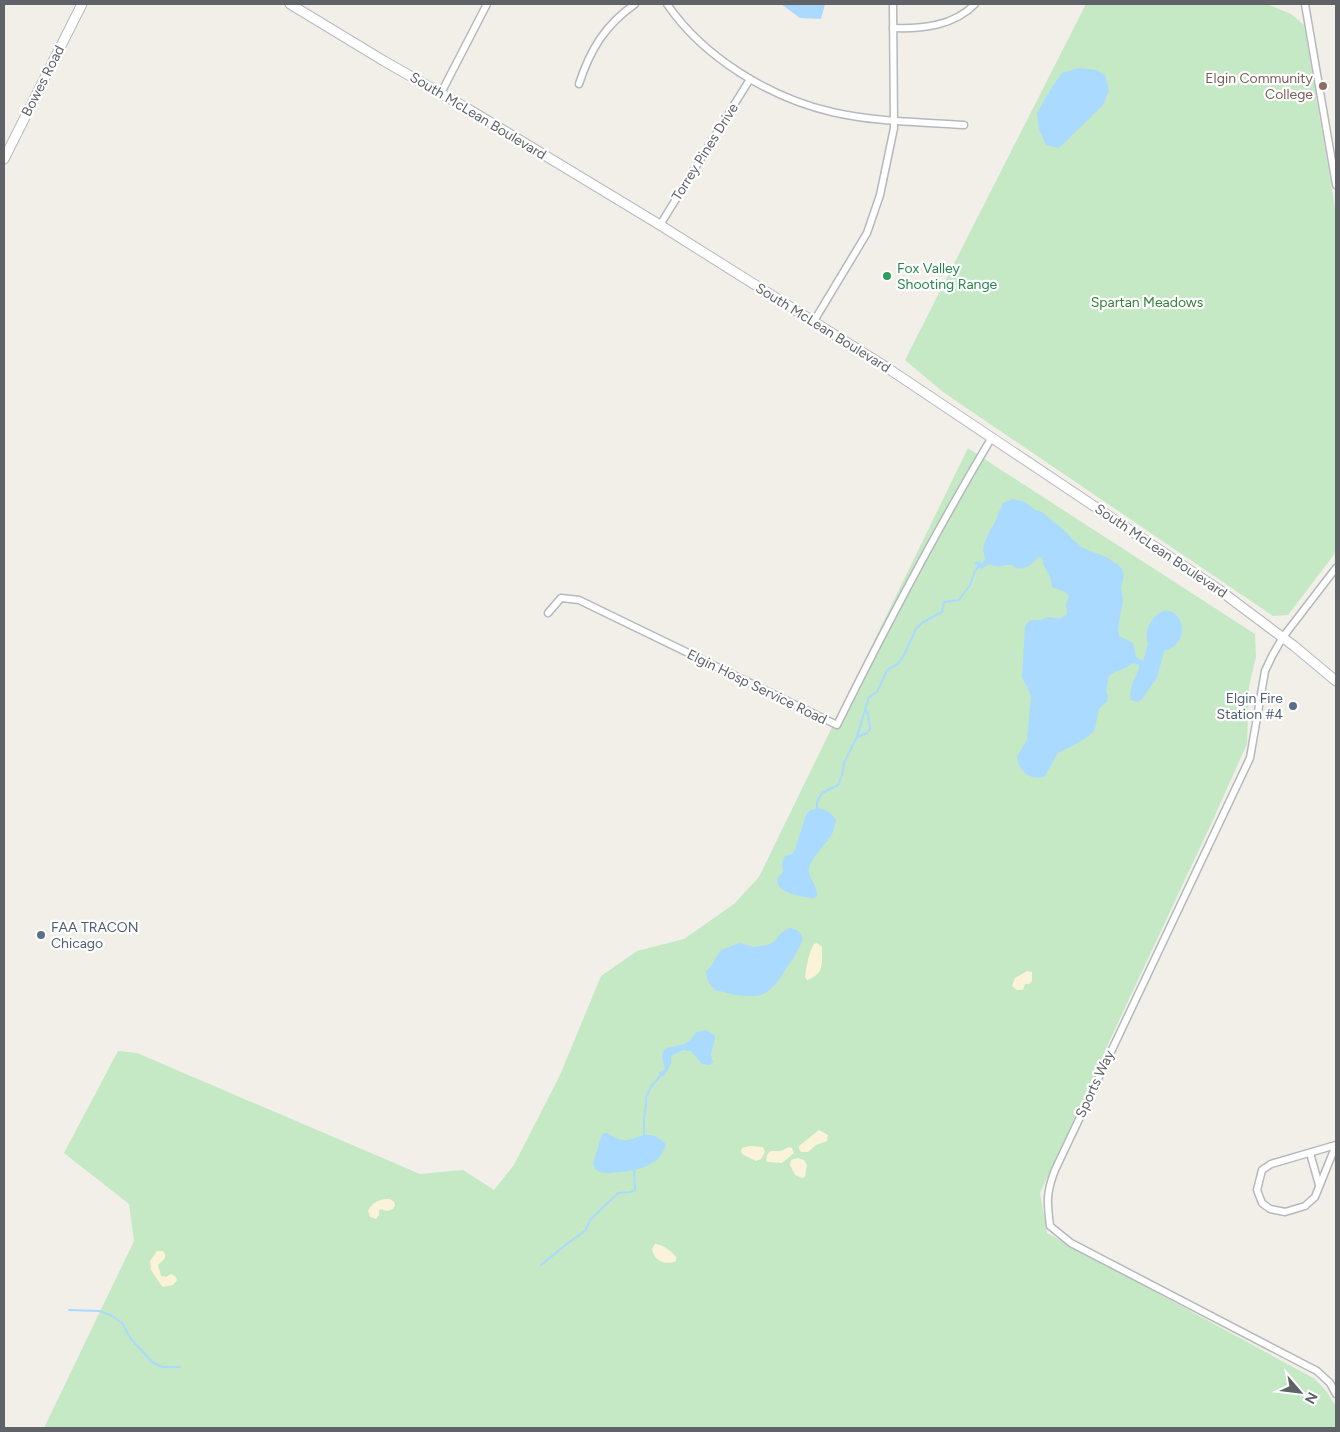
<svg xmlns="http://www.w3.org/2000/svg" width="1340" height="1432" font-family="Figtree,sans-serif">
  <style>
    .green { fill: #c5e8c5 }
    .sand { fill: #fbf3d9 }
    .water { fill: #aadaff }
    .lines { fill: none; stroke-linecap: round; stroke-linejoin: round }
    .stream { stroke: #aadaff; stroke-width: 2 }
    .street-casing { stroke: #b5b8bc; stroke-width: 9 }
    .secondary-casing { stroke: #b6babf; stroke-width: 11 }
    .street { stroke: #fff; stroke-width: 6 }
    .secondary { stroke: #fff; stroke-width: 9 }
    .education-dot { fill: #8d6e63; stroke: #fff; stroke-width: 2 }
    .leisure-dot { fill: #2e9e5b; stroke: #fff; stroke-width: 2 }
    .service-dot { fill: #5c6f8a; stroke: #fff; stroke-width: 2 }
    .labels { text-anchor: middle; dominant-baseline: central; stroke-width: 4.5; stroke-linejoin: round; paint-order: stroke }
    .education-label { font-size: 14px; fill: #785e54; stroke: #fff; text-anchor: end }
    .street-label { font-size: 14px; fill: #5f6368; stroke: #fff }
    .leisure-label { font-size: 14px; fill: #27864d; stroke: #fff; text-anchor: start }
    .park-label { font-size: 14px; fill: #348238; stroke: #fff }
    .service-label { font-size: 14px; fill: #4e5e75; stroke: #fff; text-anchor: end }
  </style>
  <rect width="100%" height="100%" fill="#f1efe8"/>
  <g class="green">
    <polygon points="1086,4 1267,4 1291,14 1304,25 1336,214 1336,552 1288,615 1273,616 943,392 905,360"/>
    <polygon points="968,448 995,466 1255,634 1256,657 1249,686 1247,744 1212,822 1115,1029 1040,1193 1047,1233 1315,1379 1327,1392 1336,1407 1336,1428 44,1428 134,1241 129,1204 64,1153 118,1051 137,1053 420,1174 463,1170 494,1190 514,1165 560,1075 601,976 637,951 684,939 734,904 759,877"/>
  </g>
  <g class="sand">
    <path d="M 817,943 L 822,947 C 822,962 825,974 807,980 L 805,977 C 807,966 808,954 814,944 Z"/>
    <polygon points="1027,971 1032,972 1032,981 1029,984 1025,984 1023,990 1017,990 1012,986 1015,978"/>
    <polygon points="819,1130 828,1135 827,1141 816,1145 808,1152 801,1152 799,1149 799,1146"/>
    <polygon points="750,1146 763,1147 765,1152 761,1159 756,1161 742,1154 741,1151 742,1148"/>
    <path d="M 789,1147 L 792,1148 L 794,1153 L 782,1163 L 768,1162 L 766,1161 C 768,1147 772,1152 781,1151 C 784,1150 786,1148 789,1147 Z"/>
    <polygon points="798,1158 804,1160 807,1165 805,1177 802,1178 795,1175 790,1165 791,1160"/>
    <path d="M 390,1199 L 394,1202 L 395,1205 L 393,1209 L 387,1211 L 380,1209 L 379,1211 L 379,1215 L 376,1219 L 370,1217 L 368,1211 C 373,1201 380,1199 390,1199 Z"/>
    <path d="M 655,1244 C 664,1245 671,1251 676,1257 L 676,1261 C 666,1266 654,1261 652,1249 Z"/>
    <polygon points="157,1251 163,1251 165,1254 165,1258 158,1265 161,1276 166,1277 171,1274 175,1276 177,1280 173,1285 163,1287 161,1285 151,1270 150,1261"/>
  </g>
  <g class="water">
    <polygon points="781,4 825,4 821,19 800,18"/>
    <polygon points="1078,68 1097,70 1105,75 1109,90 1103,105 1059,148 1046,145 1039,129 1037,113 1049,92 1062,73"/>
    <path d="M 1013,499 L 1025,502 L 1035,510 L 1042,512 L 1066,532 L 1072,539 L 1083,548 L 1106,557 L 1118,565 L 1122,569 L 1124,576 L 1121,587 L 1123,601 L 1119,622 L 1118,630 L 1119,636 L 1133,643 L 1136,657 L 1143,661 L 1148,644 C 1146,639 1146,630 1149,625 C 1168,590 1196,628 1174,646 C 1171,648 1167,650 1164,651 L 1157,678 L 1142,699 L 1138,702 L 1131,700 C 1128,690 1135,678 1139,668 L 1139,665 L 1133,663 L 1123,669 L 1113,673 L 1109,676 L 1106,691 L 1108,696 L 1107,701 L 1099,709 L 1095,729 L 1092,733 L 1083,740 L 1058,753 L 1044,777 C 1028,780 1019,771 1017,757 L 1027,740 L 1031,696 L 1022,677 L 1025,626 L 1029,621 L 1035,620 L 1042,620 L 1047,617 C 1055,618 1060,620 1067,614 L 1066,604 L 1069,596 C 1065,590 1057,590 1052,587 L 1050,577 L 1043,564 L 1042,557 L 1038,557 C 1033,564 1026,570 1017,568 C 1011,566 1015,565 1009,565 C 1000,565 999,569 989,564 L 982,569 L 974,563 L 978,561 L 982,563 L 986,559 C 978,546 990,533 995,522 C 998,515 1000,509 1003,503 Z"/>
    <path d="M 817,808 C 827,809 830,812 836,820 C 835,824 834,828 833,832 C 828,844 807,859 809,873 C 811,880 817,886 817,895 L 815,898 C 806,898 777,893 777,881 C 777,877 781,875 783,872 L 782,863 L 785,856 L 792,854 L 795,849 L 806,815 L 810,810 Z"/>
    <path d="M 789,928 C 797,929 800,931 803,939 C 799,949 794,957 788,966 C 779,978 772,995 755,996 C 749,996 742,996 736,995 C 729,994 723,991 717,991 C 709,985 707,981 706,971 L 711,966 L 721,950 L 739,943 L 754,947 L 767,945 L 774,942 L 781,933 Z"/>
    <path d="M 706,1030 L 715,1036 C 715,1046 708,1052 713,1062 L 710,1065 L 702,1064 L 691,1051 L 683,1050 L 671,1056 L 671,1064 L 664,1076 L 660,1076 L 659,1072 L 663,1071 L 665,1067 C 662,1059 660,1055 666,1048 C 678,1046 691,1045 696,1032 Z"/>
    <path d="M 604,1133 C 611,1133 615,1139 622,1140 C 631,1141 637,1136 645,1135 C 653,1134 662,1139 666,1145 C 659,1166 639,1170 620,1172 C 611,1173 605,1175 596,1170 L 593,1164 L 601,1137 Z"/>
  </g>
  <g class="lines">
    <g class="stream">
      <polyline points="857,737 867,733 870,729 868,714 866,711"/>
      <polyline points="817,810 817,802 822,793 838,785 842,775 844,763 857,737 869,697 877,692 887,670 898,664 904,655 916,629 923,622 942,612 944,602 959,600 970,585 975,571 980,565"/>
      <polyline points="644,1136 644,1117 646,1106 646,1097 651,1087 660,1076"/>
      <polyline points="541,1265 568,1243 585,1231 591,1219 618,1193 630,1192 635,1190 634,1170"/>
      <polyline points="69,1310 100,1311 112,1316 122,1323 131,1339 152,1362 162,1367 180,1367"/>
    </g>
    <g class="street-casing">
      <g id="street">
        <path d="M 667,4 C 703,57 770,98 832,112 C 875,122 920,122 964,125"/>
        <polyline points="1305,4 1336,185"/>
        <path d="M 893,28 C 922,29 954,26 975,4"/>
        <path d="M 579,84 C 590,50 605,25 635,4"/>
        <polyline points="441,93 487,4"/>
        <polyline points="660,225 750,79"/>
        <polyline points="814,321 867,233 880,195 894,128 893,4"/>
        <path d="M 1336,568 L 1283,637 L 1272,656 L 1265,671 L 1250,758 L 1055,1170 C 1046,1193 1047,1202 1050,1226 L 1071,1243 L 1317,1371 L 1330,1383 L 1336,1394"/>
        <path d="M 548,613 L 561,598 L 579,600 L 837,725 C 885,628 936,531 992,437"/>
        <polygon points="1336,1145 1315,1197 1305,1206 1285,1212 1270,1209 1262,1203 1257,1190 1262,1170 1271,1164"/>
        <polyline points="1310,1153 1319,1185"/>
      </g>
    </g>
    <g class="secondary-casing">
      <g id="secondary">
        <polyline points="290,4 384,61 470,110 660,225 889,369 1218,589 1294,646 1336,681"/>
        <polyline points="4,159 82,4"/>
      </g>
    </g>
    <use href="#street" class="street"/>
    <use href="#secondary" class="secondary"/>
  </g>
  <circle class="education-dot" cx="1323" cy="86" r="5"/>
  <circle class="leisure-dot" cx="887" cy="276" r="5"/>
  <g class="service-dot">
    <circle cx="1293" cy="706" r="5"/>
    <circle cx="41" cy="935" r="5"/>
  </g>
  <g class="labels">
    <g class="education-label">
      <text x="1313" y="78">Elgin Community<tspan x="1313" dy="16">College</tspan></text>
    </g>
    <g class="street-label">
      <text transform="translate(43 81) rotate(-63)">Bowes Road</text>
      <text transform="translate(478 116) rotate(31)">South McLean Boulevard</text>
      <text transform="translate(705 152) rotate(-58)">Torrey Pines Drive</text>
      <text transform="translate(823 328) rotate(32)">South McLean Boulevard</text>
      <text transform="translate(1161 551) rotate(34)">South McLean Boulevard</text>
      <text transform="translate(757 687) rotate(26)">Elgin Hosp Service Road</text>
      <text transform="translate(1095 1084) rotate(-65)">Sports Way</text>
    </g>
    <g class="leisure-label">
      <text x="897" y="268">Fox Valley<tspan x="897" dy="16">Shooting Range</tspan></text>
    </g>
    <g class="park-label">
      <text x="1147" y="302">Spartan Meadows</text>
    </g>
    <g class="service-label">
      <text x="1283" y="698">Elgin Fire<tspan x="1283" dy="16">Station #4</tspan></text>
      <text x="51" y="927" text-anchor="start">FAA TRACON<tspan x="51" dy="16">Chicago</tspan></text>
    </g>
  </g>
  <rect width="1340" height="1432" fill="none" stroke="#5f6368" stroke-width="10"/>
  <g transform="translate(1300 1392) rotate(118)" stroke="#ffffff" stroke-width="4" paint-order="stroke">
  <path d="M0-4L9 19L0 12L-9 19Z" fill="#5f6368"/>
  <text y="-8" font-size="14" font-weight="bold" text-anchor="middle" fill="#5f6368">N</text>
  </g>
</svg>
